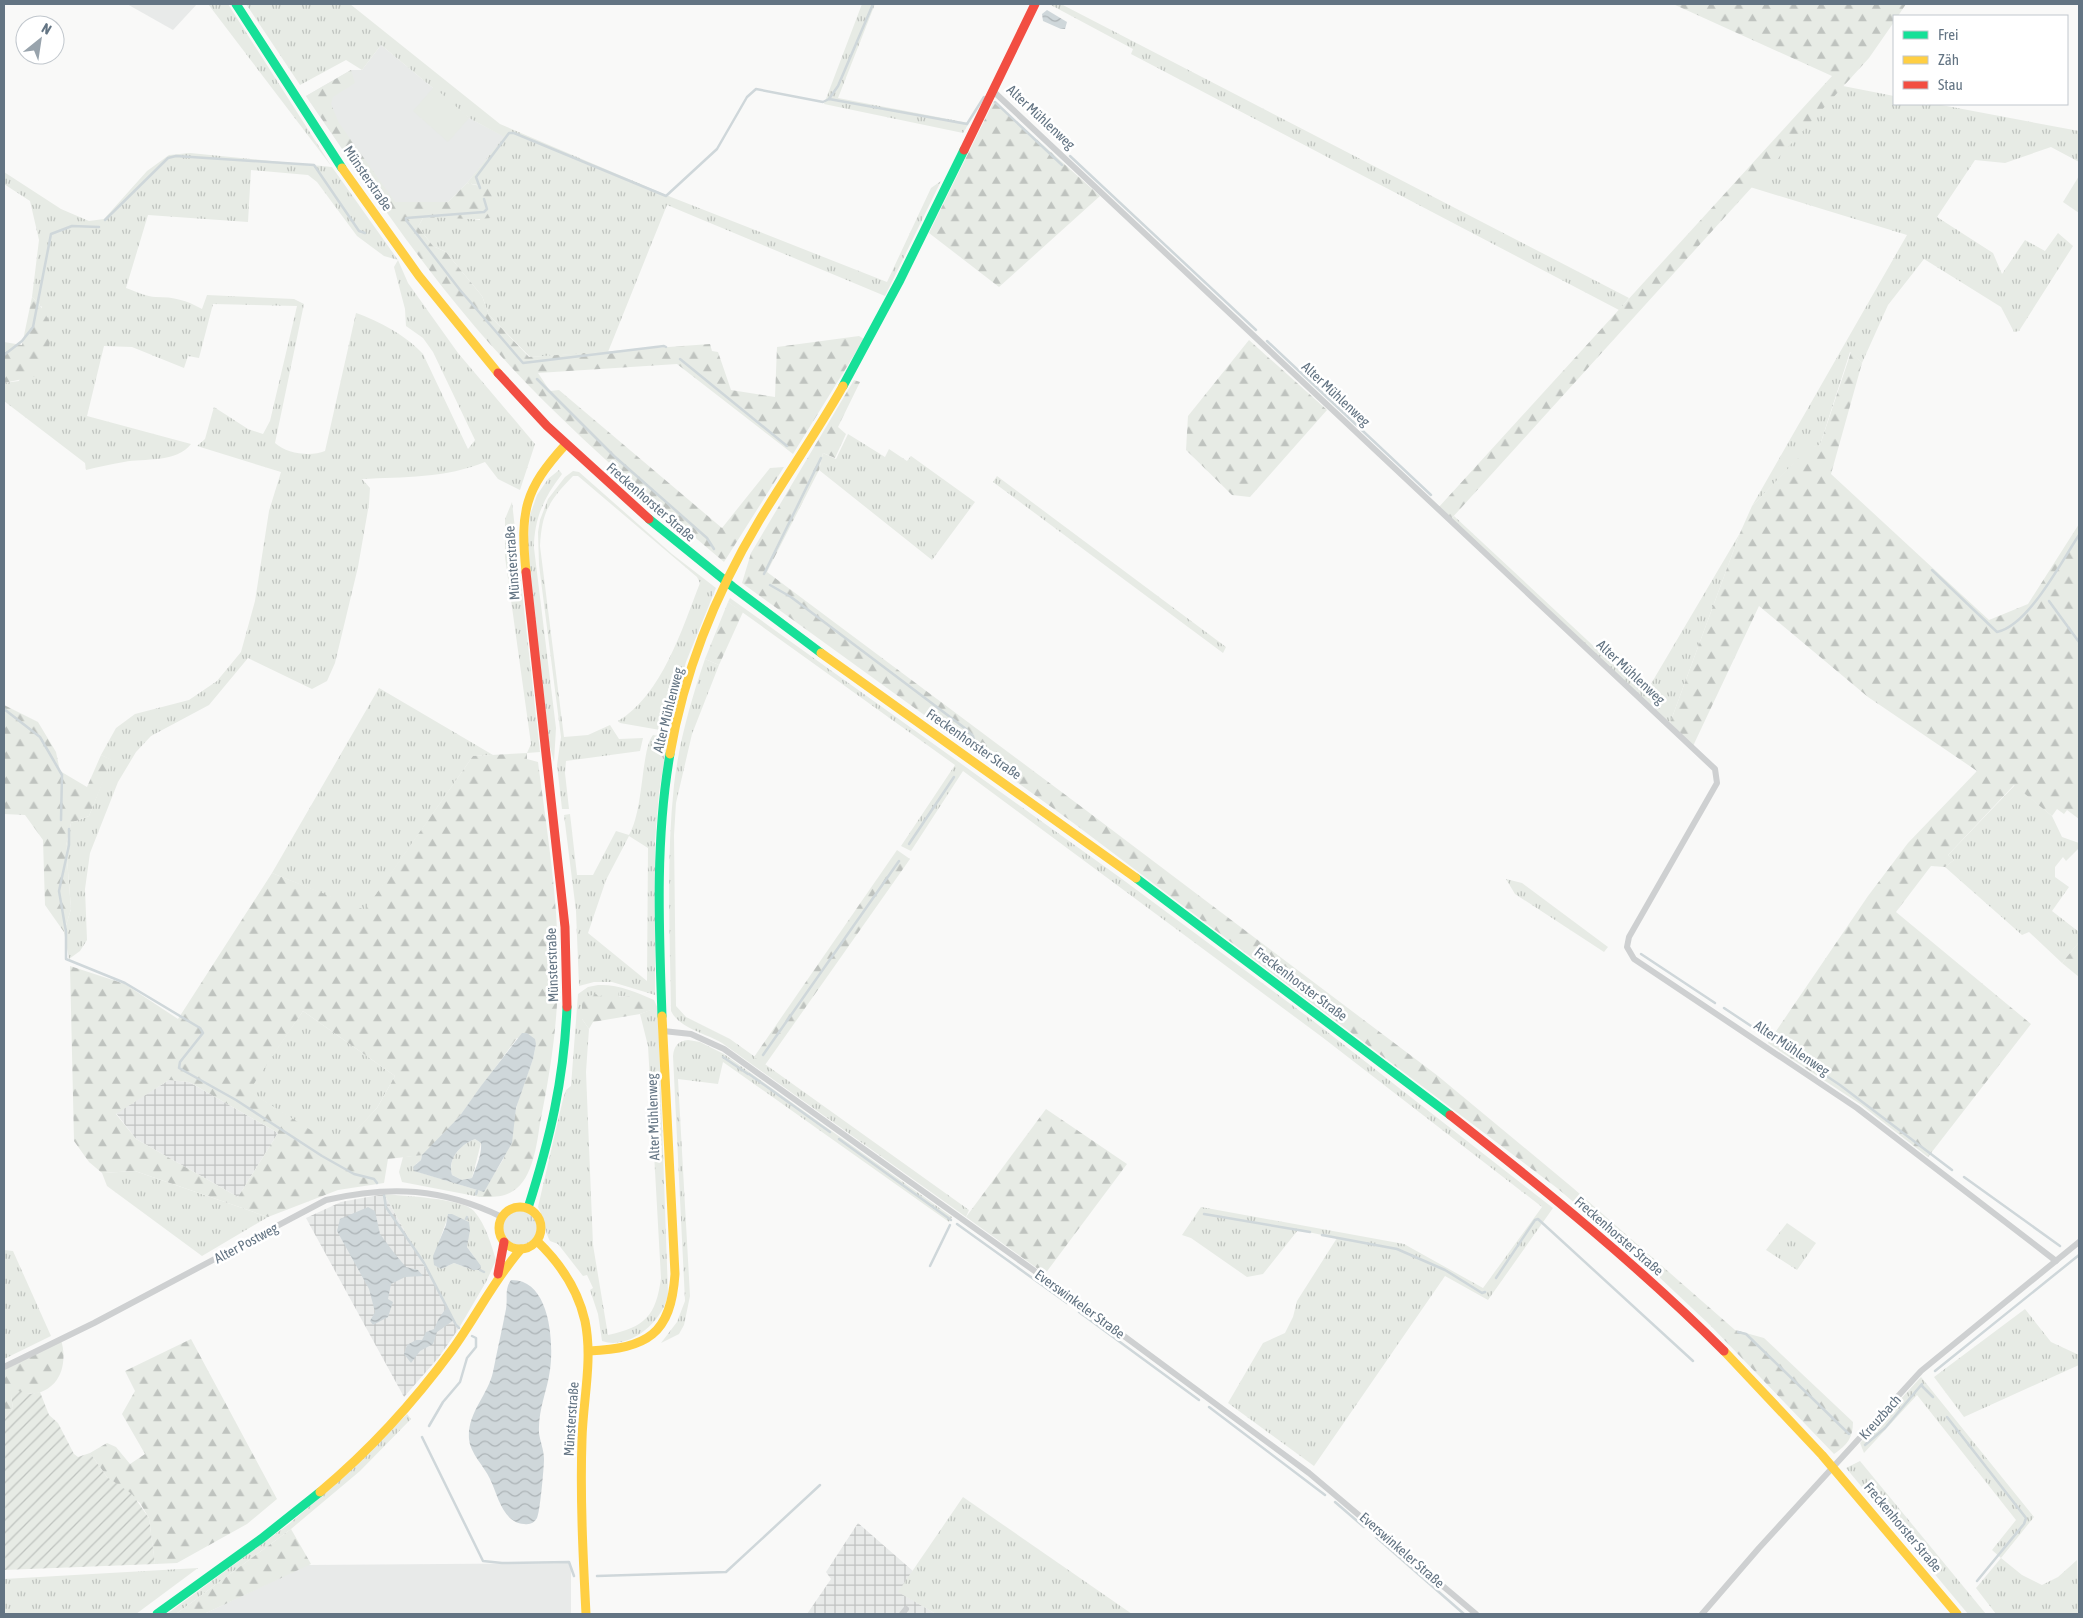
<svg xmlns="http://www.w3.org/2000/svg" width="2083" height="1618" font-family="'Asap Condensed',sans-serif">
  <style>
    .built { fill: #e8eae9 }
    .industrial { fill: url(#industrial-grid) }
    .grass { fill: url(#grass-tufts); fill-rule: evenodd }
    .forest { fill: url(#forest-firs); fill-rule: evenodd }
    .garden { fill: url(#garden-furrows) }
    .pitch { fill: #e7ebe5 }
    .water { fill: url(#water-waves); fill-rule: evenodd }
    .lines { fill: none; stroke-linecap: round; stroke-linejoin: round }
    .stream { stroke: #cfd7da; stroke-width: 2.5 }
    .street { stroke: #ced0d1; stroke-width: 6 }
    .fast { stroke: #16e098; stroke-width: 9 }
    .slow { stroke: #ffcf43; stroke-width: 9 }
    .jam { stroke: #f24e42; stroke-width: 9 }
    .labels { text-anchor: middle; dominant-baseline: central; stroke-width: 5; stroke-linejoin: round; paint-order: stroke }
    .street-label { font-size: 14px; fill: #637483; stroke: #fff }
  </style>
  <defs>
    <pattern id="industrial-grid" width="8" height="8" patternUnits="userSpaceOnUse" patternTransform="scale(1.25)"><rect width="8" height="8" fill="#e8eae9"/><path d="M0 4h8M4 0v8" fill="none" stroke="#c0c2c2"/></pattern>
    <pattern id="grass-tufts" width="24" height="20" patternUnits="userSpaceOnUse" patternTransform="scale(1.25)"><rect width="24" height="20" fill="#e7ebe5"/><path d="M3 7l-1-3M5 7V3M7 7l1-3M15 17l-1-3M17 17v-4M19 17l1-3" fill="none" stroke="#bfc3bf"/></pattern>
    <pattern id="forest-firs" width="22" height="20" patternUnits="userSpaceOnUse" patternTransform="scale(1.25)"><rect width="22" height="20" fill="#e7ebe5"/><path d="M5 1l3.5 6h-7zM16 11l3.5 6h-7z" fill="#bfc3bf"/></pattern>
    <pattern id="garden-furrows" width="10" height="10" patternUnits="userSpaceOnUse" patternTransform="scale(1.25)"><rect width="10" height="10" fill="#e7ebe5"/><path d="M-1 1l2-2M0 10L10 0M9 11l2-2" fill="none" stroke="#bfc3bf"/></pattern>
    <pattern id="water-waves" width="16" height="10" patternUnits="userSpaceOnUse" patternTransform="scale(1.25)"><rect width="16" height="10" fill="#cfd7da"/><path d="M0 5q4-4 8 0t8 0" fill="none" stroke="#acb3b6"/></pattern>
  </defs>
  <rect width="100%" height="100%" fill="#f9f9f8"/>
  <g class="built">
    <polygon points="127,4 197,4 173,30"/>
    <polygon points="381,45 469,118 505,137 467,183 448,202 379,203 306,96 351,70 362,70"/>
    <polygon points="571,1563 571,1614 204,1614 307,1565"/>
  </g>
  <g class="industrial">
    <polygon points="169,1080 189,1082 278,1133 238,1197 136,1139 116,1113"/>
    <polygon points="384,1194 459,1328 439,1357 404,1397 306,1218 341,1202"/>
    <polygon points="858,1523 913,1571 899,1592 936,1614 807,1614 831,1579 826,1572"/>
  </g>
  <g class="grass">
    <path d="M 208,4 L 228,4 L 332,167 L 398,260 L 408,283 L 458,353 L 535,444 L 520,490 L 498,479 L 485,462 C 447,478 402,477 362,479 L 370,488 L 369,504 L 358,567 L 335,663 L 327,681 L 312,689 L 248,658 L 209,705 L 151,736 L 136,752 L 118,782 L 90,853 L 85,889 L 87,940 L 80,951 L 69,959 L 64,932 L 71,909 L 66,846 L 71,823 L 89,816 L 111,760 L 101,755 L 116,728 L 135,714 L 189,700 L 217,681 L 241,652 L 255,601 L 269,511 L 281,472 L 197,446 L 205,439 L 214,407 L 248,429 L 263,434 L 270,421 L 297,306 L 213,304 L 199,358 L 188,356 L 184,368 L 132,347 L 104,346 L 87,416 L 191,444 C 177,463 144,458 124,462 C 111,464 98,467 86,470 L 85,463 L 4,401 L 4,383 L 19,381 L 42,307 L 32,297 L 39,240 L 30,201 L 4,184 L 4,172 L 61,209 L 89,221 L 104,219 L 147,171 L 169,155 L 190,153 L 332,167 ZM 251,170 L 308,175 L 317,182 L 357,236 L 384,256 L 398,260 L 394,267 L 405,309 L 406,326 L 423,338 L 433,352 L 475,440 L 468,449 L 423,354 C 407,336 379,321 356,313 L 325,451 C 311,457 287,454 275,443 L 304,304 L 294,299 L 207,295 L 202,309 C 186,300 174,297 156,297 C 147,297 135,291 126,288 L 148,215 L 248,222 Z"/>
    <polygon points="246,4 350,4 500,124 671,197 887,282 931,188 941,181 885,296 667,205 608,352 530,357 489,315 482,296 446,252 433,246 418,227 423,218 445,216 480,220 478,185 467,183 504,137 469,118 381,45 362,70 346,60 300,85"/>
    <polygon points="862,4 875,4 838,98 969,123 963,133 824,104"/>
    <polygon points="1049,4 1061,4 1629,298 1619,310 1131,54 1133,49"/>
    <polygon points="1843,86 1894,96 1894,104 1936,104 2079,131 2079,162 2051,147 2005,163 1975,160 1937,217 1993,253 2002,274 2025,240 2045,251 2058,233 2073,246 2019,331 2014,332 2001,307 1924,259 1888,305 1862,363 1850,352 1820,445 1808,449 1752,506 1907,235 1750,187"/>
    <polygon points="848,434 885,457 889,449 907,461 911,456 975,502 932,560 819,470 823,453 836,459"/>
    <path d="M 559,470 L 562,474 C 544,497 534,519 534,548 L 556,728 L 554,762 L 549,743 L 527,553 L 528,539 L 530,515 L 537,495 L 548,479 Z"/>
    <path d="M 573,471 L 579,472 L 672,554 L 716,588 L 686,662 L 669,726 L 660,730 L 620,723 L 618,721 C 662,695 682,629 700,583 L 697,577 L 578,476 L 573,476 C 549,501 542,511 540,546 L 564,737 L 588,735 L 610,725 L 619,739 L 643,738 L 640,751 L 566,761 L 565,773 L 569,809 L 562,809 L 557,765 L 561,737 L 539,565 L 538,532 L 540,520 L 548,499 L 565,477 Z"/>
    <polygon points="997,476 1226,647 1223,653 993,482"/>
    <polygon points="512,502 540,752 527,753 531,744 505,557 505,519"/>
    <polygon points="1454,516 1645,694 1740,533 1670,723 1451,519"/>
    <polygon points="730,598 1122,879 1312,1020 1553,1208 1488,1300 1445,1276 1314,1466 1228,1403 1263,1343 1285,1333 1293,1317 1297,1301 1337,1238 1298,1230 1263,1274 1247,1277 1191,1238 1182,1235 1201,1207 1404,1244 1483,1288 1542,1207 1322,1037 963,771 911,851 901,846 955,765 728,602"/>
    <path d="M 705,659 L 719,665 L 692,734 L 676,803 L 674,835 L 676,1006 L 686,1017 L 730,1039 L 969,1210 L 966,1217 L 722,1043 C 705,1033 679,1028 671,1011 C 670,936 666,860 674,785 C 679,742 691,700 705,659 Z"/>
    <polygon points="379,688 493,755 473,756 365,911 272,873"/>
    <path d="M 653,735 L 665,737 L 667,744 L 659,793 L 655,841 L 655,995 L 612,982 L 594,982 L 579,986 L 576,911 L 564,815 L 570,814 L 577,875 L 593,875 L 616,831 L 629,835 C 644,810 641,749 653,735 ZM 629,836 L 648,848 L 647,981 L 588,933 L 606,880 Z"/>
    <polygon points="2015,785 2052,816 2062,837 2079,843 2079,848 2066,861 2063,857 2055,867 2055,877 2069,887 2052,911 2079,932 2079,942 2062,963 2029,932 2022,935 1945,867 1954,860 1948,855"/>
    <polygon points="1506,879 1522,883 1608,947 1604,952 1515,894"/>
    <path d="M 598,985 C 618,984 636,992 654,1000 L 658,1009 L 668,1294 C 664,1320 630,1351 602,1341 L 598,1314 L 590,1290 L 593,1288 L 587,1275 L 583,1276 L 558,1244 L 550,1241 C 544,1230 545,1220 538,1207 L 563,1099 L 566,1090 L 571,1086 L 578,994 L 588,987 ZM 630,996 L 653,1009 L 640,1014 L 648,1046 L 661,1278 C 656,1316 645,1327 608,1335 L 593,1245 L 586,1072 L 589,1029 L 582,1019 L 582,999 Z"/>
    <polygon points="303,1011 395,1076 377,1108 339,1149 248,1091"/>
    <path d="M 688,1040 L 700,1042 L 724,1054 L 952,1217 L 949,1222 L 723,1062 L 718,1084 L 678,1079 L 690,1296 L 684,1325 L 679,1334 L 661,1343 L 677,1322 L 685,1301 L 673,1056 C 674,1046 678,1041 688,1040 Z"/>
    <path d="M 475,1139 L 481,1143 L 472,1178 L 462,1180 L 452,1175 C 447,1159 461,1144 475,1139 Z"/>
    <polygon points="422,1155 421,1160 416,1164 415,1171 484,1192 480,1197 402,1182 399,1172 403,1157"/>
    <polygon points="135,1171 268,1217 202,1256 107,1186 102,1173"/>
    <path d="M 384,1194 C 402,1196 463,1198 474,1211 C 486,1225 491,1244 496,1260 L 486,1282 L 459,1328 ZM 449,1214 L 469,1222 L 467,1247 L 476,1259 L 473,1270 L 454,1263 L 441,1269 L 440,1239 Z"/>
    <circle cx="520" cy="1228" r="17"/>
    <polygon points="1787,1223 1816,1243 1797,1270 1766,1250"/>
    <polygon points="4,1250 13,1251 51,1336 4,1359"/>
    <polygon points="2025,1309 2051,1342 2079,1355 2079,1365 1964,1417 1934,1377"/>
    <polygon points="1921,1377 2034,1517 2001,1558 2022,1575 2042,1585 2058,1577 2077,1560 2079,1614 1996,1614 1976,1588 2001,1558 1992,1550 2016,1520 1917,1395 1864,1453 1860,1443"/>
    <polygon points="407,1414 411,1419 360,1471 291,1529 176,1614 167,1614 289,1524 345,1476"/>
    <polygon points="1860,1461 1986,1614 1968,1614 1846,1468"/>
    <polygon points="963,1497 1132,1614 936,1614 898,1592"/>
    <polygon points="198,1568 136,1614 4,1614 4,1579"/>
  </g>
  <g class="forest">
    <polygon points="1673,4 1906,4 1898,16 1894,16 1894,22 1869,58 1451,519 1438,508 1832,76"/>
    <path d="M 351,70 L 355,83 L 333,97 L 331,104 L 339,123 L 395,202 L 448,202 L 467,183 L 489,188 L 496,207 L 496,217 C 472,222 448,216 423,218 L 418,227 L 433,246 L 446,252 L 482,296 L 489,315 L 529,357 L 710,344 L 712,351 L 718,352 L 731,390 L 775,397 L 777,347 L 859,336 L 864,339 L 793,454 L 677,364 L 538,373 L 550,391 L 559,390 L 722,528 L 770,468 L 784,467 L 724,562 C 635,487 547,412 471,322 C 411,251 359,173 306,96 Z"/>
    <polygon points="994,101 1100,196 999,287 929,233"/>
    <path d="M 32,297 C 59,323 53,345 37,376 L 4,383 L 4,342 L 22,345 Z"/>
    <polygon points="1249,340 1327,410 1250,497 1232,495 1186,450 1188,416"/>
    <polygon points="1851,352 1862,363 1831,474 1989,620 2028,604 2079,524 2079,819 2067,810 2064,814 2057,809 2052,816 2014,785 1948,855 1954,860 1945,867 1931,866 1896,912 2031,1024 1928,1157 1860,1104 1768,1043 1868,896 1908,843 1977,771 1868,697 1759,606 1693,746 1670,723 1740,533 1752,506 1808,448 1820,445"/>
    <path d="M 854,380 L 860,382 L 838,427 L 846,434 L 835,458 L 823,453 L 819,470 L 767,572 L 1079,805 L 1438,1076 L 1573,1188 L 1735,1330 L 1764,1338 L 1853,1422 C 1853,1438 1847,1445 1834,1454 L 1710,1325 L 1641,1260 L 1557,1188 L 1072,822 L 742,583 L 751,553 Z"/>
    <polygon points="728,602 743,612 719,665 705,659"/>
    <polygon points="4,705 38,722 56,752 60,771 87,787 101,755 112,760 89,816 71,823 66,846 71,909 64,932 45,905 43,840 25,815 4,814"/>
    <path d="M 527,753 L 527,759 L 538,762 C 547,832 559,903 558,973 C 558,1023 550,1074 540,1123 C 537,1143 533,1179 513,1191 C 503,1198 491,1197 480,1197 L 504,1158 L 519,1097 L 533,1059 L 536,1044 L 517,1038 L 459,1117 L 429,1150 L 423,1155 L 388,1159 L 384,1183 L 338,1190 L 268,1217 L 135,1171 L 102,1173 L 89,1162 L 74,1141 L 70,966 L 125,984 L 178,1019 L 272,873 L 365,910 L 473,756 ZM 303,1011 L 395,1076 L 377,1108 L 339,1148 L 249,1091 ZM 169,1080 L 189,1082 L 278,1133 L 238,1197 L 136,1139 L 116,1114 Z"/>
    <polygon points="897,850 910,859 765,1065 754,1057"/>
    <polygon points="2079,942 2079,977 2062,963"/>
    <polygon points="610,990 618,992 619,997 630,996 649,999 654,1009 640,1014 593,1022 589,1029 582,1019 582,998 596,994 599,997"/>
    <polygon points="1046,1109 1127,1164 1045,1274 966,1217"/>
    <polygon points="191,1339 277,1499 247,1524 177,1563 155,1564 149,1518 140,1503 107,1477 90,1453 107,1443 116,1447 130,1464 145,1454 122,1414 135,1391 125,1371"/>
    <path d="M 61,1340 C 67,1359 63,1384 41,1392 C 30,1396 24,1391 11,1396 L 13,1408 L 4,1420 L 4,1370 Z"/>
    <polygon points="291,1529 311,1564 204,1614 176,1614"/>
  </g>
  <polygon class="garden" points="14,1390 31,1394 40,1392 49,1415 58,1423 74,1454 78,1457 90,1453 107,1477 132,1494 149,1518 155,1564 4,1570 4,1420 13,1408 11,1396"/>
  <g class="pitch">
    <polygon points="434,87 469,118 448,142 413,111"/>
    <polygon points="2079,176 2079,213 2063,202"/>
  </g>
  <g class="water">
    <polygon points="1047,10 1067,22 1065,29 1061,29 1043,21 1042,14"/>
    <path d="M 522,1033 L 527,1033 L 535,1039 L 536,1044 L 533,1059 L 516,1108 L 512,1143 L 484,1192 L 414,1171 L 413,1167 L 421,1160 L 422,1155 L 459,1117 L 481,1086 ZM 475,1139 L 481,1143 C 482,1155 476,1167 472,1178 L 462,1180 L 452,1175 C 447,1159 461,1144 475,1139 Z"/>
    <polygon points="368,1207 375,1211 380,1234 395,1254 406,1267 418,1270 423,1276 405,1277 391,1284 388,1299 393,1302 388,1317 373,1325 370,1321 375,1312 369,1289 337,1231 340,1219"/>
    <polygon points="448,1214 452,1214 469,1222 470,1230 467,1247 481,1266 480,1270 473,1270 454,1263 441,1269 434,1265 433,1256 446,1225"/>
    <path d="M 511,1280 C 550,1279 554,1342 550,1370 C 547,1392 538,1409 539,1433 C 540,1441 544,1450 544,1459 C 544,1467 540,1513 537,1518 C 534,1523 530,1525 524,1524 C 502,1522 498,1495 490,1479 C 484,1466 470,1453 469,1439 C 467,1413 488,1395 493,1372 C 497,1351 502,1330 506,1309 C 508,1299 504,1289 511,1280 Z"/>
    <polygon points="447,1307 454,1320 437,1332 433,1344 420,1351 411,1363 404,1354 407,1345 416,1340 422,1340 426,1332 434,1329 439,1318"/>
  </g>
  <g class="lines">
    <g class="stream">
      <polyline points="829,99 838,86 873,4"/>
      <polyline points="995,102 1062,165"/>
      <polyline points="1070,156 1256,330"/>
      <polyline points="480,188 476,177 509,133 514,133 666,196 717,149 747,97 756,89 823,102 829,99 967,124 984,97"/>
      <polyline points="484,199 487,209 484,212 406,218 406,220 460,290 523,363 664,346 666,347"/>
      <polyline points="105,220 168,158 176,156 314,165 359,231 365,233"/>
      <polyline points="1267,341 1431,495"/>
      <polyline points="4,355 22,341 33,327 51,234 72,226 99,227"/>
      <polyline points="680,359 787,446"/>
      <polyline points="537,379 614,456 707,538 714,549"/>
      <path d="M 1932,570 L 1997,632 C 2029,625 2061,562 2079,535"/>
      <polyline points="764,574 821,458"/>
      <polyline points="770,585 791,597 966,729 973,736 975,743"/>
      <polyline points="2049,601 2079,642"/>
      <polyline points="4,709 40,737 62,775 61,820"/>
      <polyline points="69,829 69,845 59,891 66,932 66,959 125,983 200,1028 203,1033 180,1062 179,1068 236,1100 322,1156 354,1174 374,1179 377,1183"/>
      <polyline points="909,844 954,777"/>
      <polyline points="1641,954 1715,1003"/>
      <polyline points="1724,1008 1840,1085 1952,1170"/>
      <polyline points="763,1055 899,861"/>
      <polyline points="723,1057 748,1074"/>
      <polyline points="749,1074 830,1132"/>
      <polyline points="839,1139 951,1220"/>
      <polyline points="1964,1177 2060,1246"/>
      <polyline points="476,1194 477,1191"/>
      <polyline points="384,1195 386,1207 424,1263 456,1325 459,1328"/>
      <polyline points="1204,1214 1310,1232"/>
      <polyline points="466,1219 467,1217"/>
      <polyline points="957,1224 1067,1303"/>
      <polyline points="1322,1235 1397,1249 1445,1270 1482,1293 1485,1292"/>
      <polyline points="930,1266 950,1225"/>
      <polyline points="480,1270 484,1272"/>
      <polyline points="1496,1278 1535,1220 1538,1219 1693,1361"/>
      <polyline points="1079,1312 1199,1400"/>
      <polyline points="1738,1332 1746,1334 1849,1434"/>
      <polyline points="1935,1371 2079,1255"/>
      <polyline points="1209,1407 1325,1495"/>
      <polyline points="1947,1417 2026,1518 2024,1524 1977,1581"/>
      <polyline points="429,1426 443,1402 460,1382 467,1358 476,1347 476,1338 472,1336"/>
      <polyline points="422,1437 483,1561 502,1563 569,1562 574,1576"/>
      <polyline points="1865,1445 1885,1428 1922,1384 1922,1386 1933,1397"/>
      <polyline points="1335,1502 1364,1527"/>
      <polyline points="1376,1537 1464,1614"/>
      <polyline points="597,1576 726,1572 820,1485"/>
    </g>
    <g class="street">
      <polyline points="992,90 1715,769 1717,783 1629,937 1627,947 1634,959 1857,1108 2056,1261"/>
      <polyline points="663,1031 691,1034 724,1049 1078,1302 1309,1473 1476,1614"/>
      <path d="M 4,1367 L 94,1323 L 326,1200 C 391,1185 442,1188 502,1217"/>
      <polyline points="902,1614 906,1609"/>
      <polyline points="1702,1614 1759,1548 1921,1371 2079,1242"/>
    </g>
    <g class="fast">
      <polyline points="236,4 342,168"/>
      <polyline points="843,386 900,280 964,150"/>
      <polyline points="649,519 733,587 821,653"/>
      <polyline points="1136,878 1450,1115"/>
      <path d="M 662,1016 C 659,929 655,840 670,754"/>
      <path d="M 528,1208 C 550,1139 564,1080 567,1007"/>
      <polyline points="157,1614 261,1539 320,1492"/>
    </g>
    <g class="slow">
      <polyline points="342,168 419,276 498,373"/>
      <path d="M 526,572 C 520,511 524,490 566,444"/>
      <polyline points="821,653 1136,878"/>
      <path d="M 670,754 C 684,672 716,593 759,521 C 786,476 817,432 843,386"/>
      <circle cx="520" cy="1228" r="21"/>
      <path d="M 537,1241 C 560,1263 578,1290 585,1321 C 593,1360 583,1400 582,1439 C 580,1497 583,1556 586,1614"/>
      <path d="M 589,1351 C 647,1348 671,1335 675,1274 L 662,1016"/>
      <polyline points="1724,1351 1822,1455 1957,1614"/>
      <path d="M 320,1492 C 370,1450 414,1402 452,1350 C 476,1317 494,1280 521,1249"/>
    </g>
    <g class="jam">
      <polyline points="964,150 1035,4"/>
      <polyline points="498,373 547,426 649,519"/>
      <polyline points="526,572 565,927 567,1007"/>
      <path d="M 1450,1115 C 1544,1189 1639,1266 1724,1351"/>
      <polyline points="498,1274 504,1242"/>
    </g>
  </g>
  <g class="labels">
    <g class="street-label">
      <text transform="translate(1041 117) rotate(43)">Alter Mühlenweg</text>
      <text transform="translate(368 178) rotate(56)">Münsterstraße</text>
      <text transform="translate(1336 394) rotate(43)">Alter Mühlenweg</text>
      <text transform="translate(651 502) rotate(41)">Freckenhorster Straße</text>
      <text transform="translate(512 563) rotate(-94)">Münsterstraße</text>
      <text transform="translate(1631 672) rotate(43)">Alter Mühlenweg</text>
      <text transform="translate(668 710) rotate(-76)">Alter Mühlenweg</text>
      <text transform="translate(974 744) rotate(35)">Freckenhorster Straße</text>
      <text transform="translate(552 965) rotate(-92)">Münsterstraße</text>
      <text transform="translate(1301 984) rotate(37)">Freckenhorster Straße</text>
      <text transform="translate(1792 1048) rotate(34)">Alter Mühlenweg</text>
      <text transform="translate(653 1117) rotate(-92)">Alter Mühlenweg</text>
      <text transform="translate(1619 1236) rotate(41)">Freckenhorster Straße</text>
      <text transform="translate(246 1243) rotate(-28)">Alter Postweg</text>
      <text transform="translate(1080 1304) rotate(36)">Everswinkeler Straße</text>
      <text transform="translate(1880 1417) rotate(-48)">Kreuzbach</text>
      <text transform="translate(571 1419) rotate(-86)">Münsterstraße</text>
      <text transform="translate(1903 1527) rotate(50)">Freckenhorster Straße</text>
      <text transform="translate(1402 1550) rotate(41)">Everswinkeler Straße</text>
    </g>
  </g>
  <rect width="2083" height="1618" fill="none" stroke="#637483" stroke-width="10"/>
  <rect x="1893" y="15" width="175" height="90" fill="#ffffff" stroke="#c1c7cd"/>
  <rect x="1903" y="31" width="25" height="8" fill="#16e098" stroke="#c1c7cd"/>
  <text x="1938" y="40" font-size="15" fill="#637483">Frei</text>
  <rect x="1903" y="56" width="25" height="8" fill="#ffcf43" stroke="#c1c7cd"/>
  <text x="1938" y="65" font-size="15" fill="#637483">Zäh</text>
  <rect x="1903" y="81" width="25" height="8" fill="#f24e42" stroke="#c1c7cd"/>
  <text x="1938" y="90" font-size="15" fill="#637483">Stau</text>
  <g transform="translate(40 40) rotate(30)"><circle r="24" fill="#ffffff" stroke="#c1c7cd"/>
  <path d="M0-4L9 19L0 12L-9 19Z" fill="#98a3ac"/>
  <text y="-8" font-size="14" font-weight="bold" text-anchor="middle" fill="#637483">N</text>
  </g>
</svg>
